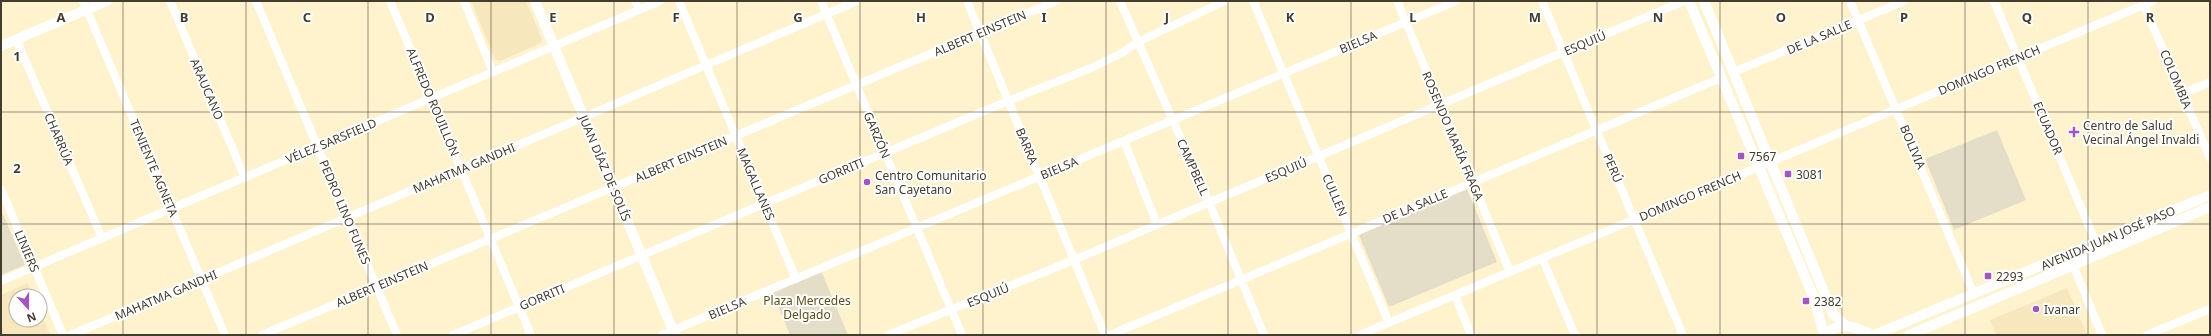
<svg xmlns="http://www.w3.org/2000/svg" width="2211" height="336" font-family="'Noto Sans',sans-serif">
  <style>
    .built { fill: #f6e8bc }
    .green { fill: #e4ddc8 }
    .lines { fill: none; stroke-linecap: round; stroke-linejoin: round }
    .minor { stroke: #fff; stroke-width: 8 }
    .major { stroke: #fff; stroke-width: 10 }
    .grid { fill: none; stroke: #423d2e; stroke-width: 1; stroke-opacity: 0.55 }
    .poi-dot { fill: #a253c4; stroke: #fff; stroke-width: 1.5 }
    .labels { text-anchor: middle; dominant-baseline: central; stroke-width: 4; stroke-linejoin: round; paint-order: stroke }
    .street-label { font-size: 12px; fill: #423d2e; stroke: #fff }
    .poi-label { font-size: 12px; fill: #423d2e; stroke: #fff; text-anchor: start }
    .park-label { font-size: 12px; fill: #5f4e14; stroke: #fff }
    .grid-label { font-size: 13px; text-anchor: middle; font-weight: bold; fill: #423d2e; stroke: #fff; stroke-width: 4; stroke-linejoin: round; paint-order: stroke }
  </style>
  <rect width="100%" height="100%" fill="#fff3ce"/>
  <g class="built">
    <polygon points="471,1 526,1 542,39 541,43 500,61 495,59"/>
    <polygon points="28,283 33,296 16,296 16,320 40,320 40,312 50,335 1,335 1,295"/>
    <polygon points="2067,288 2087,335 1996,335 1990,320"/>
  </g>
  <g class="green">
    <polygon points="1997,130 2026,200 1954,230 1925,159"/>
    <polygon points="1467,189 1497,262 1389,307 1359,235"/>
    <polygon points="1,210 25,265 1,275"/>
    <polygon points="820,268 848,335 790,335 771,289"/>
  </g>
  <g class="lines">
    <g class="minor">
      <polyline points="83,1 225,335"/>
      <polyline points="170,1 245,178"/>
      <polyline points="256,1 397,335"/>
      <polyline points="390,1 531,335"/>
      <polyline points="464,1 493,72"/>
      <polyline points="635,1 639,10"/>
      <polyline points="679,1 796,279"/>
      <polyline points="821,1 962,335"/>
      <polyline points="967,1 1105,335"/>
      <polyline points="1120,1 1209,202 1264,335"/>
      <polyline points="1253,1 1389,323"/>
      <polyline points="1397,1 1510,272"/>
      <polyline points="1542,1 1683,335"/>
      <polyline points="1850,1 1974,294"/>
      <polyline points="1994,1 2096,243 2094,250 2096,255"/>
      <polyline points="2142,1 2210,158"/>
      <polyline points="16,39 102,238"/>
      <polyline points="1734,72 1904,1"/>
      <polyline points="2182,94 2210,82"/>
      <polyline points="1124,141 1157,224"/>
      <polyline points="1,189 63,335"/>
      <polyline points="1542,258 1575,335"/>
      <polyline points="2073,265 2102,335"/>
      <polyline points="1,281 660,1"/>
      <polyline points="1455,295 1471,335"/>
      <polyline points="71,335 857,1"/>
      <polyline points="262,335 1056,1"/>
      <polyline points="453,335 1008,101 1091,68 1122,53 1138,42 1225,1"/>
      <polyline points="662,335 1456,1"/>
      <polyline points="888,335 1074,260 1684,1"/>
      <polyline points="1110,335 1721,78"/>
      <polyline points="1360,335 2153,1"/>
      <polyline points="2147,335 2210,309"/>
    </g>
    <g class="major">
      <polyline points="535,1 675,335"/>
      <polyline points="1689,1 1814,298 1824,334"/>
      <polyline points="1704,1 1833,314 1845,325"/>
      <polyline points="1,46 107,1"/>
      <path d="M 1824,335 C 1840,320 1855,327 1873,335"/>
      <polyline points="1874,335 2210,195"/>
      <polyline points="1909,335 2210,207"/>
    </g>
  </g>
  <path class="grid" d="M 123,1 L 123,335M 246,1 L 246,335M 368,1 L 368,335M 491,1 L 491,335M 614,1 L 614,335M 737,1 L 737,335M 860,1 L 860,335M 983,1 L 983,335M 1106,1 L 1106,335M 1228,1 L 1228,335M 1351,1 L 1351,335M 1474,1 L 1474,335M 1597,1 L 1597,335M 1720,1 L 1720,335M 1842,1 L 1842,335M 1965,1 L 1965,335M 2088,1 L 2088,335M 1,112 L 2210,112M 1,224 L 2210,224"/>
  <g class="poi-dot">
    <path d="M2072 126h4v4h4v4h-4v4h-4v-4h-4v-4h4z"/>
    <rect x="1737" y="152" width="8" height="8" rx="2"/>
    <rect x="1784" y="170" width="8" height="8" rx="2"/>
    <circle cx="867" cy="182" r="4"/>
    <rect x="1984" y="272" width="8" height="8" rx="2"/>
    <rect x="1802" y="297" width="8" height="8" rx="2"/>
    <circle cx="2036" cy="309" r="4"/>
  </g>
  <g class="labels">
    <g class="street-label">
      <text transform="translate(980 33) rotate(-23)">ALBERT EINSTEIN</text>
      <text transform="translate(1819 37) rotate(-23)">DE LA SALLE</text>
      <text transform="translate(1358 42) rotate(-23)">BIELSA</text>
      <text transform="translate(1585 43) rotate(-23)">ESQUIÚ</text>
      <text transform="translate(1989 70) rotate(-23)">DOMINGO FRENCH</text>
      <text transform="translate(2176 79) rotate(67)">COLOMBIA</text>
      <text transform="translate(207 89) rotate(67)">ARAUCANO</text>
      <text transform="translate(433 102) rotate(67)">ALFREDO ROUILLÓN</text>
      <text transform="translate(2048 128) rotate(67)">ECUADOR</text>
      <text transform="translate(877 135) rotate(67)">GARZÓN</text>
      <text transform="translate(1453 136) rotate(67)">ROSENDO MARÍA FRAGA</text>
      <text transform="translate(59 139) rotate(67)">CHARRÚA</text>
      <text transform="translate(331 141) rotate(-23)">VÉLEZ SARSFIELD</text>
      <text transform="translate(1027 146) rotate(67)">BARRA</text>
      <text transform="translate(1913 147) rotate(67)">BOLIVIA</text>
      <text transform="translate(681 159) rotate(-23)">ALBERT EINSTEIN</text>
      <text transform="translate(1193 167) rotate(66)">CAMPBELL</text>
      <text transform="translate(154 168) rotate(67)">TENIENTE AGNETA</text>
      <text transform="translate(464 168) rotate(-23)">MAHATMA GANDHI</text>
      <text transform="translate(605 168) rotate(67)">JUAN DÍAZ DE SOLÍS</text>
      <text transform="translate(1059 168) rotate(-23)">BIELSA</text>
      <text transform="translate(1613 168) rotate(67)">PERÚ</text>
      <text transform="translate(1286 170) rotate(-23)">ESQUIÚ</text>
      <text transform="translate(841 171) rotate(-23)">GORRITI</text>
      <text transform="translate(756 184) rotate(67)">MAGALLANES</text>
      <text transform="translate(1335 195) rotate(67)">CULLEN</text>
      <text transform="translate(1690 196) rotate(-23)">DOMINGO FRENCH</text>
      <text transform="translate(1415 206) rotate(-23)">DE LA SALLE</text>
      <text transform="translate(345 212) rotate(67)">PEDRO LINO FUNES</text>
      <text transform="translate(2108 238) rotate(-23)">AVENIDA JUAN JOSÉ PASO</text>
      <text transform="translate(27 251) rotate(67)">LINIERS</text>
      <text transform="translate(382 284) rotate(-23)">ALBERT EINSTEIN</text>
      <text transform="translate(166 295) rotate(-23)">MAHATMA GANDHI</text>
      <text transform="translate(988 295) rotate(-22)">ESQUIÚ</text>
      <text transform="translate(542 297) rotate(-23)">GORRITI</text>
      <text transform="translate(727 308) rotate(-23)">BIELSA</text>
    </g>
    <g class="poi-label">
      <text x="2083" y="125">Centro de Salud<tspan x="2083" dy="14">Vecinal Ángel Invaldi</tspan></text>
      <text x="1749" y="156">7567</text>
      <text x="1796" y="174">3081</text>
      <text x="875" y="175">Centro Comunitario<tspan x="875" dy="14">San Cayetano</tspan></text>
      <text x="1996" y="276">2293</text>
      <text x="1814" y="301">2382</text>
      <text x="2044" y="309">Ivanar</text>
    </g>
    <g class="park-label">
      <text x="807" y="300">Plaza Mercedes<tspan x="807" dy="14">Delgado</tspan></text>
    </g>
  </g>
  <g class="grid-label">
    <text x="61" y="22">A</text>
    <text x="184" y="22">B</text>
    <text x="307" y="22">C</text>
    <text x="430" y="22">D</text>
    <text x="553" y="22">E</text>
    <text x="676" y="22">F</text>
    <text x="798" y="22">G</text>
    <text x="921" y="22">H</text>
    <text x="1044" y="22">I</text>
    <text x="1167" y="22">J</text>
    <text x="1290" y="22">K</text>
    <text x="1413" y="22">L</text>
    <text x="1535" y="22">M</text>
    <text x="1658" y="22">N</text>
    <text x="1781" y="22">O</text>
    <text x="1904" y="22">P</text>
    <text x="2027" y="22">Q</text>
    <text x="2150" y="22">R</text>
    <text x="17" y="61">1</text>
    <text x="17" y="173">2</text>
  </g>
  <rect width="2211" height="336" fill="none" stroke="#423d2e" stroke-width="4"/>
  <g transform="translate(28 308) rotate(159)"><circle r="19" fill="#ffffff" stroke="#b3b1ab"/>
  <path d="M0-3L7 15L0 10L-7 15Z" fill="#a253c4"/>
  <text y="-6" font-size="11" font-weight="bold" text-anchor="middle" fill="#423d2e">N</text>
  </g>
</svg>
